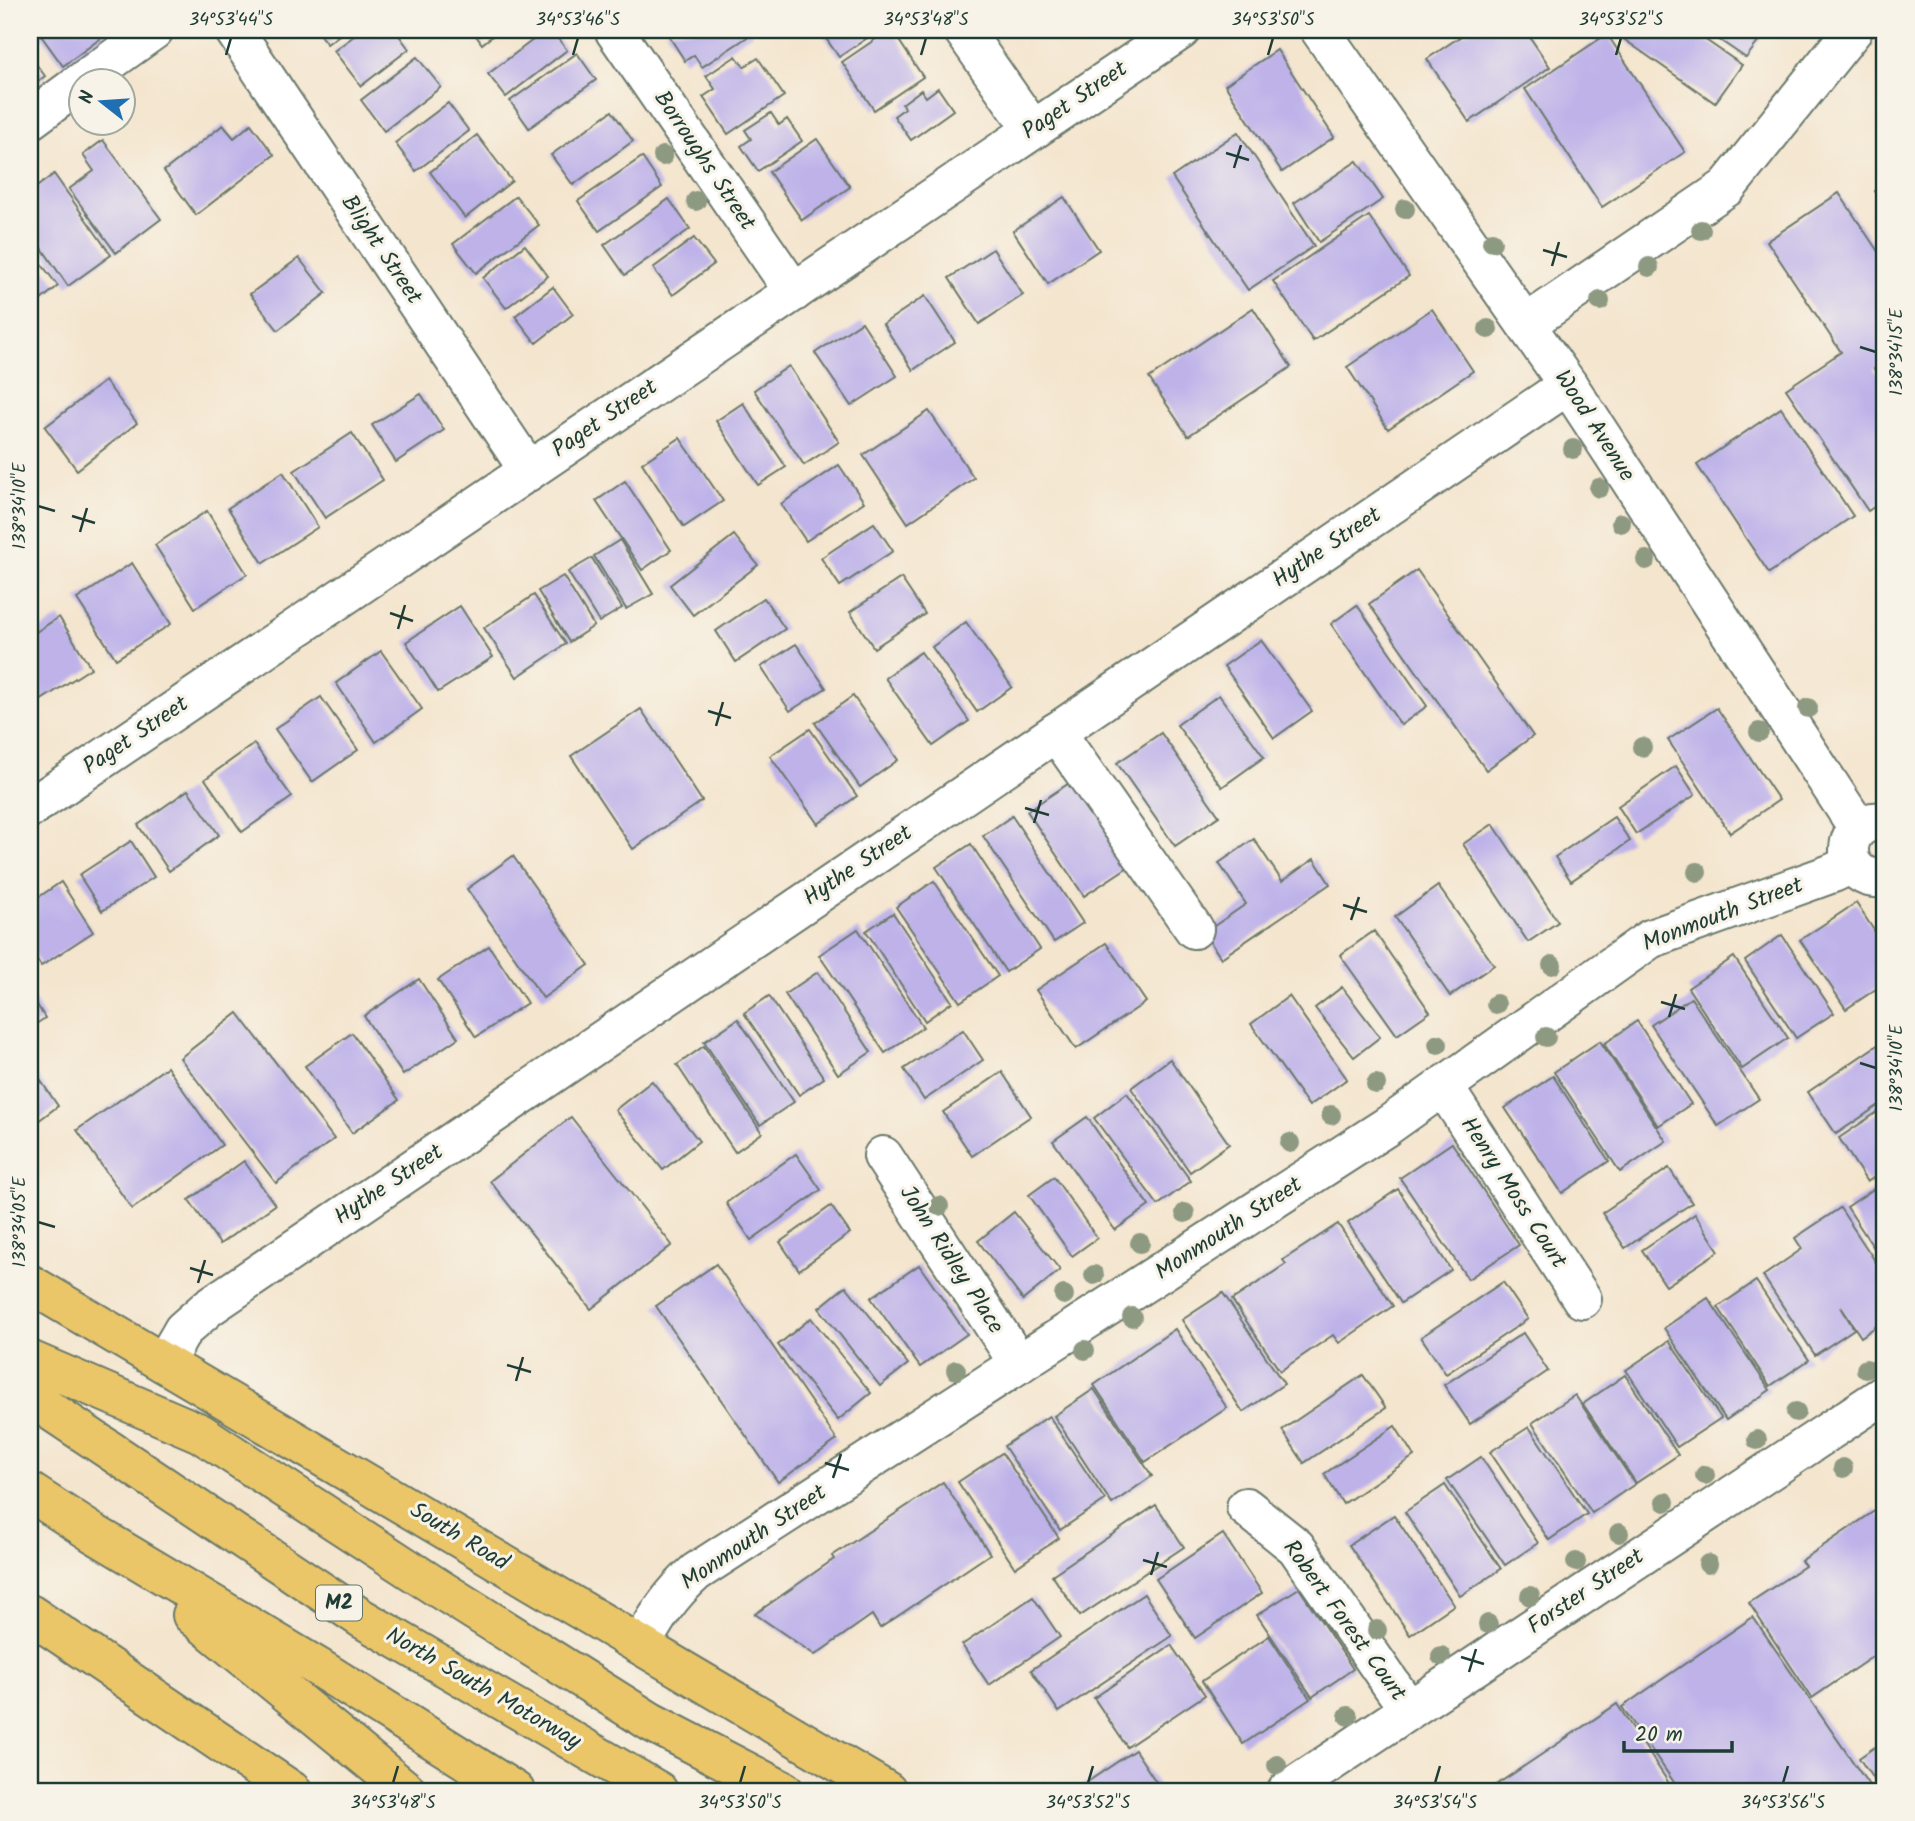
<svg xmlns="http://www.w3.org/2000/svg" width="1915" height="1821" font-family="Kalam,sans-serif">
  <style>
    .building { fill: #beb2e9 }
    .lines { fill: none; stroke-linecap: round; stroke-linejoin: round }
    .minor-casing { stroke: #6a786a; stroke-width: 42 }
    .major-casing { stroke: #6a786a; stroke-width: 42 }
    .highway-casing { stroke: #6a786a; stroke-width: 42 }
    .minor { stroke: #fff; stroke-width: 38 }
    .major { stroke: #ebc669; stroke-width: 38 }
    .highway { stroke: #ebc669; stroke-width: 38 }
    .tree { fill: #8d9981 }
    .ticks { fill: none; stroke: #1f3d34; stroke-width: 2.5 }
    .labels { text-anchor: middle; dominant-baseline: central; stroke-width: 6; stroke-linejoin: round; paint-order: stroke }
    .shield { fill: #f7f3e8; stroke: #60746a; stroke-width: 2 }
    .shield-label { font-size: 21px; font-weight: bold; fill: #1f3d34 }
    .street-label { font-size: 23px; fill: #1f3d34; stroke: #f7f3e8 }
    .neatline { fill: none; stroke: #1f3d34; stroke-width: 2.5 }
    .ticks-label { font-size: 18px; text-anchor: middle; fill: #1f3d34 }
  </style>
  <rect width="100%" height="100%" fill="#f7f3e8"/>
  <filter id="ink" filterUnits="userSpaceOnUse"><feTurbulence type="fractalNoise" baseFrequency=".0143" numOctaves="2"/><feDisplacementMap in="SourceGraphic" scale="14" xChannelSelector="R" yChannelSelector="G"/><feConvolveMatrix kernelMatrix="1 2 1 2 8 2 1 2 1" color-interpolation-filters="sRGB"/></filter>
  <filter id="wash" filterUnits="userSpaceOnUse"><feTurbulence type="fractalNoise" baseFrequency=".00686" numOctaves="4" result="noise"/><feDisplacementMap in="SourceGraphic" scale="28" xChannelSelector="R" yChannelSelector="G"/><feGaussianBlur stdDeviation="1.57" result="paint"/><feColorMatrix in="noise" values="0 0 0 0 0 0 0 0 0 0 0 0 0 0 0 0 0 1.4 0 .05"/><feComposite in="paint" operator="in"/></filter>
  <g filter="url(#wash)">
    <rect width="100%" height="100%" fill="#f4e5ce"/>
    <g id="blocks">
      <g class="building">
        <polygon points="37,30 112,30 63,66"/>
        <polygon points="316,30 346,30 327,44"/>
        <polygon points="362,30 395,30 409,49 361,86 334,51"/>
        <polygon points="472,30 500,30 482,44"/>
        <polygon points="546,30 551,30 567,50 506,97 488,74"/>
        <polygon points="665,30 750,30 752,34 702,67 694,55 685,61"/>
        <polygon points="820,30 879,30 839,57"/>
        <polygon points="889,30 892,30 923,77 874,110 842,62"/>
        <polygon points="1038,30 1057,30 1045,39"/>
        <polygon points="1470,30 1525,30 1550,67 1469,122 1427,59"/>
        <polygon points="1631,30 1691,30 1742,65 1715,103 1625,40"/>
        <polygon points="1705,30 1767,30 1746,58"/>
        <polygon points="1607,34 1685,152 1602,207 1525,89"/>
        <polygon points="1277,50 1334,137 1282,172 1225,85"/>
        <polygon points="577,53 596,80 529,128 510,101"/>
        <polygon points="30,56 45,76 30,88"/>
        <polygon points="736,56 744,67 758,58 784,96 728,134 703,97 715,89 706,76"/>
        <polygon points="417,57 441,87 384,131 361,100"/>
        <polygon points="938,88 953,110 911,140 894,116 905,108 902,104 921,90 926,97"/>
        <polygon points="448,103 469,131 416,171 395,143"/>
        <polygon points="612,111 633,141 573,185 551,155"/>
        <polygon points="771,113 779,125 787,119 802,141 758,171 741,146 751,139 745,130"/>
        <polygon points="251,124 274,155 196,215 164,171 223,125 234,138"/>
        <polygon points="1238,132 1314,246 1248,290 1172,177"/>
        <polygon points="477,135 512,181 465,218 430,172"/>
        <polygon points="817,139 850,187 802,220 769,172"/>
        <polygon points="103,140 161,219 116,253 69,189 94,171 83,155"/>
        <polygon points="642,157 662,187 599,231 578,201"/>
        <polygon points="1357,161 1383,199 1319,242 1294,203"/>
        <polygon points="54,174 111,255 68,286 30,231 30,192"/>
        <polygon points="1885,184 1885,206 1875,191"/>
        <polygon points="1839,193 1885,262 1885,361 1874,369 1885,385 1885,499 1868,511 1786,389 1841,352 1767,241"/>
        <polygon points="516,196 539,225 476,273 453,244"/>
        <polygon points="1064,197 1099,250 1048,284 1013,231"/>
        <polygon points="669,199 690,229 625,275 604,245"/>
        <polygon points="1369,216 1409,276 1313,341 1273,281"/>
        <polygon points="694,238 714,264 673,295 653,268"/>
        <polygon points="525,245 548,276 506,308 483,278"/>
        <polygon points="30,249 58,286 30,309"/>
        <polygon points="993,249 1023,295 979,324 949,278"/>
        <polygon points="299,258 326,293 278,330 250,294"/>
        <polygon points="553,287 573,314 536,343 515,316"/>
        <polygon points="925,296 955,342 913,370 883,324"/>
        <polygon points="1253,308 1291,367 1188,436 1149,378"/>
        <polygon points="1432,309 1473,371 1388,429 1347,367"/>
        <polygon points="862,322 897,376 851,406 815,353"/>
        <polygon points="789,366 839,442 804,465 754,390"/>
        <polygon points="105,381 137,423 77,470 45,427"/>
        <polygon points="421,394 444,430 396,462 372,425"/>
        <polygon points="743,403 786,467 758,485 716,421"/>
        <polygon points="1781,408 1853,516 1769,573 1697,465"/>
        <polygon points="929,411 974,478 908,523 863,455"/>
        <polygon points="352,433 383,480 325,518 294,471"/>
        <polygon points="680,438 723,501 684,527 642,463"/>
        <polygon points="839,465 864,502 806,541 781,504"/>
        <polygon points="283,472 318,527 263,563 228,508"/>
        <polygon points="625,481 671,550 642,570 596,501"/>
        <polygon points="207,511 247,574 195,608 155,545"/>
        <polygon points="874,523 893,551 840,586 821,558"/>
        <polygon points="734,535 758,565 693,615 670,585"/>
        <polygon points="620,540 653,594 626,609 594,556"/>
        <polygon points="592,558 622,608 599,622 568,572"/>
        <polygon points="132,563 171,624 116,659 77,599"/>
        <polygon points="1417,570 1533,736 1486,770 1369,604"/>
        <polygon points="563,576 594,626 569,642 538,591"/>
        <polygon points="901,578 925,614 874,648 850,612"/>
        <polygon points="534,595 566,644 517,677 484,628"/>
        <polygon points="764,598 785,629 736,662 716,631"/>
        <polygon points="1357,605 1427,706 1401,725 1331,624"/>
        <polygon points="460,606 493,657 438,692 406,642"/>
        <polygon points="59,617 91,668 35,704 30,695 30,636"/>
        <polygon points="966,622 1012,687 977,712 932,647"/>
        <polygon points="1261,640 1312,711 1274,738 1224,666"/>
        <polygon points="796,644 826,688 790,711 761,667"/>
        <polygon points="381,651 422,709 376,742 336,683"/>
        <polygon points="921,652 969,721 933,746 885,678"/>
        <polygon points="1219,695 1264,757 1222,787 1177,725"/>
        <polygon points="853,696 898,760 860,787 815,723"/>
        <polygon points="321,697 358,750 312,782 275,729"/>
        <polygon points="1717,708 1779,800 1730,833 1668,740"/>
        <polygon points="641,709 702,801 633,849 571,756"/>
        <polygon points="810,729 857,796 818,824 770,756"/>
        <polygon points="1161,733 1219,816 1175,846 1117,763"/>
        <polygon points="254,744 292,797 242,832 205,779"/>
        <polygon points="1676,766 1695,795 1636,834 1618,806"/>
        <polygon points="1077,778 1134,863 1084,896 1027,811"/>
        <polygon points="188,790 219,835 169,871 138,825"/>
        <polygon points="1012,816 1083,923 1054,942 983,836"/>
        <polygon points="1614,817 1630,841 1571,881 1555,857"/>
        <polygon points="1493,824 1558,922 1528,942 1463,844"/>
        <polygon points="1254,839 1282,881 1314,859 1330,884 1221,958 1204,933 1246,904 1219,863"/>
        <polygon points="131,841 154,877 102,911 79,875"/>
        <polygon points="971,844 1040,949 1006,972 936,867"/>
        <polygon points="513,856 589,965 543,998 467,889"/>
        <polygon points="934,881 998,976 960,1002 896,907"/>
        <polygon points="61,882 93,932 41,966 30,948 30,903"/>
        <polygon points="1438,886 1494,965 1450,996 1395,917"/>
        <polygon points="1856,903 1885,947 1885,983 1846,1009 1800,940"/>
        <polygon points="893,913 952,1002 925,1021 866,931"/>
        <polygon points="858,929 923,1027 885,1053 819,955"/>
        <polygon points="1374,931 1430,1012 1397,1035 1340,955"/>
        <polygon points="1782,935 1834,1013 1796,1038 1745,961"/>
        <polygon points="1106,943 1146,1002 1076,1049 1036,990"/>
        <polygon points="489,946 527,1003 476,1037 438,980"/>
        <polygon points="1734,957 1788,1038 1742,1069 1688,988"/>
        <polygon points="818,972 871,1052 838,1074 785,994"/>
        <polygon points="419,979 458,1038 403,1075 364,1016"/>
        <polygon points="1342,987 1380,1037 1354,1057 1315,1008"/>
        <polygon points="30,993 45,1018 30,1028"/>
        <polygon points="769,996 824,1078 799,1095 744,1013"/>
        <polygon points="1289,996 1347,1079 1309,1106 1251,1024"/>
        <polygon points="1691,998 1759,1099 1718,1126 1651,1025"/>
        <polygon points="238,1013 334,1139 276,1183 180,1058"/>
        <polygon points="738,1019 794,1102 760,1125 704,1042"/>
        <polygon points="1637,1021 1691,1104 1658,1126 1604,1044"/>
        <polygon points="963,1030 983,1060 924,1100 904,1069"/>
        <polygon points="352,1033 399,1100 352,1133 305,1066"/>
        <polygon points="1885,1040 1885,1101 1836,1134 1808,1092"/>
        <polygon points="1600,1041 1666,1141 1620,1172 1554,1072"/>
        <polygon points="704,1046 762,1133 735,1152 677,1065"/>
        <polygon points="1170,1059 1229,1144 1190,1172 1131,1088"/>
        <polygon points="30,1065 58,1106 30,1127"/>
        <polygon points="167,1067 222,1145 132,1209 77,1130"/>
        <polygon points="1002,1072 1031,1116 972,1156 943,1112"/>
        <polygon points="1553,1076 1609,1161 1562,1193 1505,1108"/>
        <polygon points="652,1081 699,1141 663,1170 615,1110"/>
        <polygon points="1127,1093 1191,1181 1158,1205 1094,1118"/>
        <polygon points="1885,1107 1885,1170 1867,1182 1839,1138"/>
        <polygon points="571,1117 672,1245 591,1309 490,1181"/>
        <polygon points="1087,1117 1149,1206 1115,1230 1053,1141"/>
        <polygon points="1452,1143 1519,1245 1468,1279 1400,1178"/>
        <polygon points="796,1154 821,1190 751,1240 726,1203"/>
        <polygon points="244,1161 275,1205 220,1244 189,1200"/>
        <polygon points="1669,1168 1692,1203 1625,1248 1602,1213"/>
        <polygon points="1054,1177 1097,1238 1072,1256 1029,1195"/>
        <polygon points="1884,1182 1885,1184 1885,1265 1847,1207"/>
        <polygon points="1398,1189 1451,1270 1401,1303 1348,1223"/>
        <polygon points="831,1206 850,1233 799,1270 780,1242"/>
        <polygon points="1840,1208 1885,1276 1885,1320 1861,1337 1841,1307 1854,1329 1815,1355 1763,1276 1802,1249 1795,1238"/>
        <polygon points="1014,1212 1060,1270 1023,1300 978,1241"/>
        <polygon points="1695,1214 1719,1251 1666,1286 1642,1250"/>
        <polygon points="1338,1224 1393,1306 1339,1343 1333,1335 1280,1371 1232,1300 1286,1264 1283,1260"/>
        <polygon points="716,1264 837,1440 778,1482 656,1306"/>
        <polygon points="919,1265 967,1334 920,1367 871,1298"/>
        <polygon points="1756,1281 1809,1360 1770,1386 1718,1307"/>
        <polygon points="1503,1282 1528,1319 1446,1374 1421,1337"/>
        <polygon points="846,1286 908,1364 880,1386 819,1308"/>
        <polygon points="1223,1293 1284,1384 1243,1412 1182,1320"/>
        <polygon points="1708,1298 1770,1390 1726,1420 1664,1328"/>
        <polygon points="811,1318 871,1393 838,1420 778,1345"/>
        <polygon points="1175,1329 1227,1408 1145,1462 1094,1385"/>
        <polygon points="1523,1333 1548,1371 1470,1424 1444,1385"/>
        <polygon points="1669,1341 1721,1418 1677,1447 1626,1370"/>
        <polygon points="1363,1375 1386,1408 1304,1463 1282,1430"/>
        <polygon points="1625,1375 1678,1455 1636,1483 1583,1404"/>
        <polygon points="1094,1389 1152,1476 1112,1504 1054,1416"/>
        <polygon points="1575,1395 1635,1484 1592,1513 1532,1423"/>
        <polygon points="1049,1416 1105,1500 1060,1530 1004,1446"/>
        <polygon points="1395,1426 1414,1456 1343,1504 1324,1474"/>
        <polygon points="1529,1427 1587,1514 1549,1540 1490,1452"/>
        <polygon points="1002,1453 1059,1538 1015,1568 958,1482"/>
        <polygon points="1481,1457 1538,1543 1505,1565 1447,1480"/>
        <polygon points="943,1482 990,1554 880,1628 872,1615 815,1655 755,1614 834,1559 832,1556"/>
        <polygon points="1445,1485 1501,1569 1460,1596 1405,1512"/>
        <polygon points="1156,1505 1184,1547 1080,1616 1052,1575"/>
        <polygon points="1876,1510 1885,1524 1885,1648 1812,1698 1749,1603 1805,1566 1801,1561"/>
        <polygon points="1394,1515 1454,1605 1410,1635 1349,1545"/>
        <polygon points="1223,1534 1262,1593 1195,1638 1156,1579"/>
        <polygon points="1299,1588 1353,1669 1312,1697 1257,1615"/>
        <polygon points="1144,1594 1172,1636 1059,1712 1031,1670"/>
        <polygon points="1033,1597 1060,1637 989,1685 962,1645"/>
        <polygon points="1753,1617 1873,1791 1680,1791 1622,1707"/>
        <polygon points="1269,1636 1310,1699 1243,1744 1202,1681"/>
        <polygon points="1171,1645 1205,1695 1127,1747 1094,1698"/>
        <polygon points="1617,1704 1674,1791 1487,1791"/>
        <polygon points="1885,1740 1885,1791 1881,1791 1859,1758"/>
        <polygon points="1135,1750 1162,1791 1074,1791"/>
      </g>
    </g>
  </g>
  <g filter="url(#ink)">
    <use href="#blocks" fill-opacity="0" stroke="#6a786a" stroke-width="2"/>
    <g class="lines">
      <g class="minor-casing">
        <g id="minor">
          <polyline points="234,30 529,471"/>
          <polyline points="614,30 794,292"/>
          <polyline points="963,30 1033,130"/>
          <polyline points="1320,30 1568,385 1858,828"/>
          <polyline points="84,80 154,30"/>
          <polyline points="30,120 80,83"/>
          <polyline points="1526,324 1727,187 1853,30"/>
          <polyline points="1056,732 1194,929"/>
          <polyline points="30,808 1181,30"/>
          <path d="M 1885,822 C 1839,815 1835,883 1885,878"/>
          <polyline points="1443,1086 1582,1299"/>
          <polyline points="883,1156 1019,1364"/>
          <polyline points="164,1363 183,1330 209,1307 1568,385"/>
          <polyline points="1246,1507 1296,1547 1409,1710"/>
          <path d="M 641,1645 C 658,1615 669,1596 696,1572 L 1386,1127 L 1650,939 L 1833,873 L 1852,864"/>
          <polyline points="1287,1791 1885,1394"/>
        </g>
      </g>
      <g class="major-casing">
        <g id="major">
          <polyline points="30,1284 887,1791"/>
          <polyline points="30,1614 292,1791"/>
        </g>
      </g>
      <g class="highway-casing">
        <g id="highway">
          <polyline points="30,1360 200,1433 435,1586 651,1722 784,1791"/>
          <polyline points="30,1397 361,1618 658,1791"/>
          <polyline points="30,1492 93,1533 319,1668 515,1791"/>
          <polyline points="192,1615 407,1791"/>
        </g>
      </g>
      <use href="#minor" class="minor"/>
      <use href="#major" class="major"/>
      <use href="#highway" class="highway"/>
    </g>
    <g class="tree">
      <circle cx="663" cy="156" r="10"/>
      <circle cx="696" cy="201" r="10"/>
      <circle cx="1405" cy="209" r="10"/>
      <circle cx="1701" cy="230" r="10"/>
      <circle cx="1492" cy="242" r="10"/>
      <circle cx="1649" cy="267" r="10"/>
      <circle cx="1600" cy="301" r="10"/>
      <circle cx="1488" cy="329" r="10"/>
      <circle cx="1573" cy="449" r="10"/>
      <circle cx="1599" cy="488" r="10"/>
      <circle cx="1621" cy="523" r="10"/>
      <circle cx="1646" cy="560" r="10"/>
      <circle cx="1808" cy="708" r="10"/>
      <circle cx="1759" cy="732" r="10"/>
      <circle cx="1642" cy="747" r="10"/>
      <circle cx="1697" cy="872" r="10"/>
      <circle cx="1552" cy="965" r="10"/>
      <circle cx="1496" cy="1004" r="10"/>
      <circle cx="1546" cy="1037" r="10"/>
      <circle cx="1438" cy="1044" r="10"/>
      <circle cx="1376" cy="1084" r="10"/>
      <circle cx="1331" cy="1115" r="10"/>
      <circle cx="1290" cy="1143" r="10"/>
      <circle cx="939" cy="1206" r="10"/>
      <circle cx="1185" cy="1213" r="10"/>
      <circle cx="1140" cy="1243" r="10"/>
      <circle cx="1094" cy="1275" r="10"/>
      <circle cx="1064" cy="1295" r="10"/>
      <circle cx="1132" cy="1317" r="10"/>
      <circle cx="1085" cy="1350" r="10"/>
      <circle cx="1866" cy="1369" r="10"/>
      <circle cx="956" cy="1370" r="10"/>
      <circle cx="1796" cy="1412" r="10"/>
      <circle cx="1757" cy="1440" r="10"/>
      <circle cx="1843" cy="1468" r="10"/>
      <circle cx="1705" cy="1475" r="10"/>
      <circle cx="1665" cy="1502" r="10"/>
      <circle cx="1619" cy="1533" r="10"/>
      <circle cx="1576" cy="1562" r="10"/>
      <circle cx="1708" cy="1564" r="10"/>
      <circle cx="1530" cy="1596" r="10"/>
      <circle cx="1488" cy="1624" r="10"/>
      <circle cx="1377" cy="1630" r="10"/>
      <circle cx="1441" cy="1656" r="10"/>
      <circle cx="1348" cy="1716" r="10"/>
      <circle cx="1277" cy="1765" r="10"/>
    </g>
  </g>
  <path class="ticks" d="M 226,55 L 231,38M 573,55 L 578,38M 921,55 L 926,38M 1268,55 L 1273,38M 1616,55 L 1621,38M 1226,153 L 1249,160M 1234,168 L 1241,145M 1543,250 L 1567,257M 1552,266 L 1559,242M 1860,347 L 1876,352M 38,506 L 55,511M 72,516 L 95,523M 80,532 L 87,508M 390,613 L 413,621M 398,629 L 405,605M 708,711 L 731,718M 716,726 L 723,702M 1025,808 L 1049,815M 1034,823 L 1041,800M 1343,905 L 1367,912M 1351,920 L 1359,897M 1661,1002 L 1685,1009M 1669,1017 L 1676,994M 1860,1063 L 1876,1068M 38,1222 L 55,1227M 190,1268 L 213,1275M 198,1283 L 205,1260M 507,1365 L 531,1372M 516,1381 L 523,1357M 825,1463 L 849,1470M 833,1478 L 841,1454M 1143,1560 L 1167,1567M 1151,1575 L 1158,1552M 1461,1657 L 1484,1664M 1469,1672 L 1476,1649M 393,1783 L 398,1766M 740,1783 L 745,1766M 1088,1783 L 1093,1766M 1435,1783 L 1440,1766M 1783,1783 L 1788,1766"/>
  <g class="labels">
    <rect class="shield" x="316" y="1585.5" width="46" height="35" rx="5"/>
    <g class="shield-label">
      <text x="339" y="1603">M2</text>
    </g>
    <g class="street-label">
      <text transform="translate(1075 101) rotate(-34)">Paget Street</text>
      <text transform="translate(704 161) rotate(56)">Borroughs Street</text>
      <text transform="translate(381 250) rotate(56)">Blight Street</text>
      <text transform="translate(605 419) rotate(-34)">Paget Street</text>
      <text transform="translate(1594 426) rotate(57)">Wood Avenue</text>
      <text transform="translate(1327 548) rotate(-34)">Hythe Street</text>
      <text transform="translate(136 736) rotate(-34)">Paget Street</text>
      <text transform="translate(858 866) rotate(-34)">Hythe Street</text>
      <text transform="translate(1723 915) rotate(-21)">Monmouth Street</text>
      <text transform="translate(389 1185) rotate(-34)">Hythe Street</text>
      <text transform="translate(1513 1193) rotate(57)">Henry Moss Court</text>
      <text transform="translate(1229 1229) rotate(-33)">Monmouth Street</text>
      <text transform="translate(951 1260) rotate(57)">John Ridley Place</text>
      <text transform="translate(459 1537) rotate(31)">South Road</text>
      <text transform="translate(754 1538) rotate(-34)">Monmouth Street</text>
      <text transform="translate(1586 1592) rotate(-34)">Forster Street</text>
      <text transform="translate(1344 1621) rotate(54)">Robert Forest Court</text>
      <text transform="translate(483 1689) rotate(30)">North South Motorway</text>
    </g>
  </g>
  <rect width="1915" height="1821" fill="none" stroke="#f7f3e8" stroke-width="77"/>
  <g transform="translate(102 102) rotate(287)"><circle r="33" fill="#f7f3e8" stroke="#a1aaa0" stroke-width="2"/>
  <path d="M0-5L12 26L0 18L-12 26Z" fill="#1f6fb2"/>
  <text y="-10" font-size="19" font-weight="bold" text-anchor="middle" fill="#1f3d34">N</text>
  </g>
  <path d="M1624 1741v10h108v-10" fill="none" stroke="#1f3d34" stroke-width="3.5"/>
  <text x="1635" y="1741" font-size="21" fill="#1f3d34" stroke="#f7f3e8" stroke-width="5" paint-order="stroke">20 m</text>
  <rect x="38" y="38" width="1838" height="1745" class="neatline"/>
  <g class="ticks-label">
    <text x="231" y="25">34°53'44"S</text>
    <text x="578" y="25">34°53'46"S</text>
    <text x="926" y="25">34°53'48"S</text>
    <text x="1273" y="25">34°53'50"S</text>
    <text x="1621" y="25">34°53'52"S</text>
    <text transform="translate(1896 352) rotate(-90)" y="6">138°34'15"E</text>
    <text transform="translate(19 506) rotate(-90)" y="6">138°34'10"E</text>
    <text transform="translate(1896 1068) rotate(-90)" y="6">138°34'10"E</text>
    <text transform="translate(19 1222) rotate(-90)" y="6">138°34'05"E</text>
    <text x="393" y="1808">34°53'48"S</text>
    <text x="740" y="1808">34°53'50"S</text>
    <text x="1088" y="1808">34°53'52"S</text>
    <text x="1435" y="1808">34°53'54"S</text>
    <text x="1783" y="1808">34°53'56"S</text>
  </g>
</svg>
